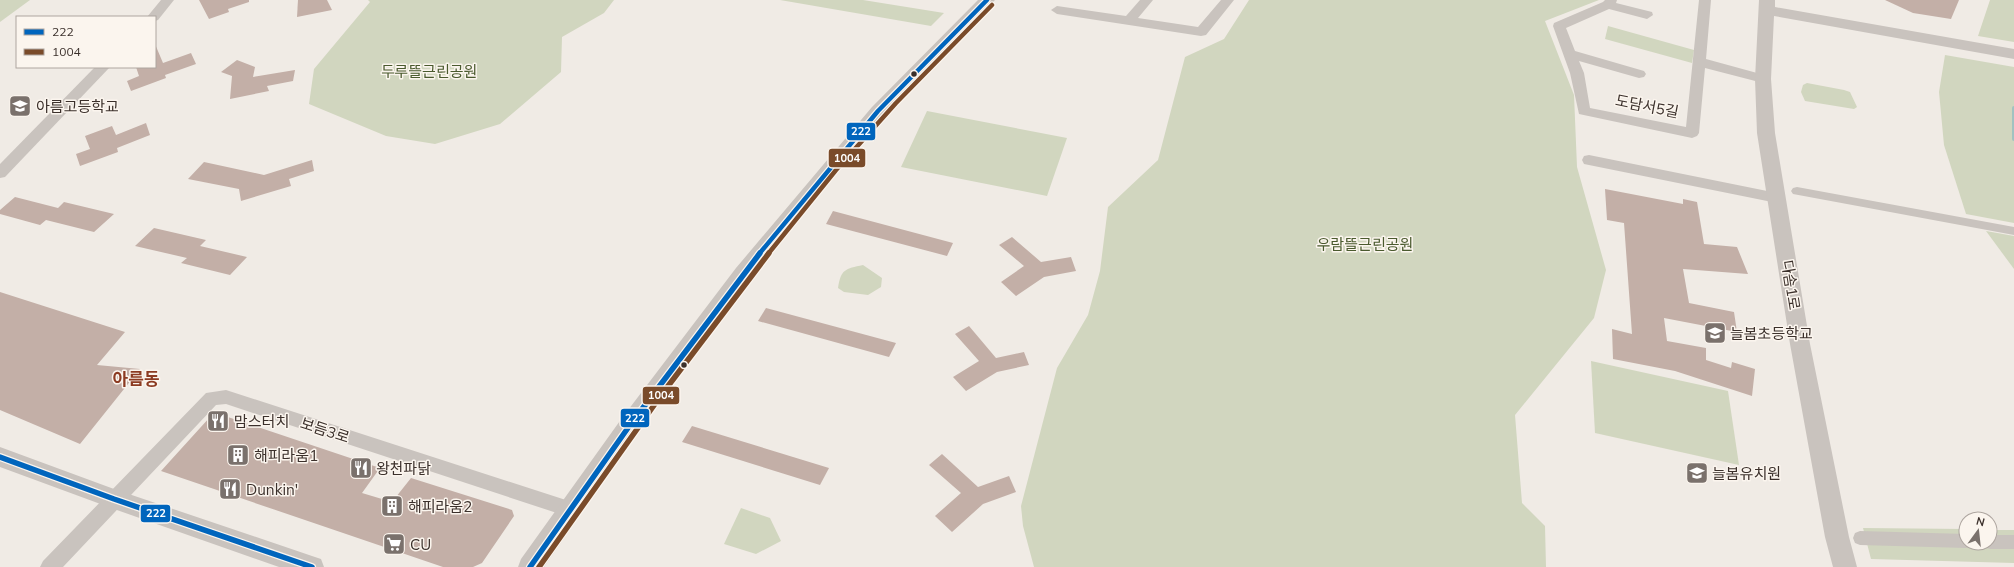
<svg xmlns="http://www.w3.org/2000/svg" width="2014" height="567" font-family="Mulish,'Noto Sans KR',sans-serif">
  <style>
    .green { fill: #d1d6bf }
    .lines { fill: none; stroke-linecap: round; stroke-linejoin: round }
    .stream { stroke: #a1c2c1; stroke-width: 4 }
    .building { fill: #c3afa7 }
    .pedestrian { fill: #c9c3be; fill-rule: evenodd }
    .minor { fill: #c9c3be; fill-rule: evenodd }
    .tertiary { fill: #c9c3be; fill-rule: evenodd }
    .bus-1-far1-casing { stroke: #fbf5ee; stroke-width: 7 }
    .bus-1-casing { stroke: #fbf5ee; stroke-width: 8 }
    .bus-2-far1-casing { stroke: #fbf5ee; stroke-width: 7 }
    .bus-2-casing { stroke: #fbf5ee; stroke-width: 8 }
    .bus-1-far1 { stroke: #0065bd; stroke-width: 4.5 }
    .bus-1 { stroke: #0065bd; stroke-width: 5.5 }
    .bus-2-far1 { stroke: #7a4b2a; stroke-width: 4.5 }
    .bus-2 { stroke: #7a4b2a; stroke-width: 5.5 }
    .bus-dot { fill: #3b302b; stroke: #fbf5ee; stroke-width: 1.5 }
    .labels { text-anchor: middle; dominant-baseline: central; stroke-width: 3; stroke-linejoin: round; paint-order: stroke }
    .park-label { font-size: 15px; fill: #4a5a2e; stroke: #fbf5ee }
    .poi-label { font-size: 15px; fill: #3b302b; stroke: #fbf5ee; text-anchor: start }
    .street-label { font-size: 15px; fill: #3b302b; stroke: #fbf5ee }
    .quarter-label { font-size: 17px; font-weight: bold; fill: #8c3b22; stroke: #fbf5ee }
    .line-badge { stroke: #fbf5ee; stroke-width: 1.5 }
    .badge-label { font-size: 11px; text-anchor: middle; font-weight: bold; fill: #fff }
  </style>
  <rect width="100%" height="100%" fill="#f0ebe5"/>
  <g class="green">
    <polygon points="0,0 30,0 0,22"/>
    <polygon points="368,0 614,0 604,13 562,37 561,72 500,124 435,144 386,136 309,104 314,69 370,2"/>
    <polygon points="780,0 863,0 944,13 931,26"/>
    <polygon points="1249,0 1599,0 1545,21 1574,95 1577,167 1606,270 1594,318 1515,415 1522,503 1545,526 1546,567 1034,567 1023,526 1021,506 1057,368 1088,315 1100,271 1108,207 1158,160 1185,57 1224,39"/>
    <polygon points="1990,0 2014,0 2014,42 1978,36"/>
    <polygon points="1608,26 1694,50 1692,63 1605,39"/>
    <polygon points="1945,55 2014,67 2014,223 1966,214 1944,145 1939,92"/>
    <polygon points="1807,83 1844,90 1850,92 1857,107 1854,109 1805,101 1801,92 1803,85"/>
    <polygon points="927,111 1067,138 1047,196 901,167"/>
    <polygon points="1986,231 2014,236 2014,269"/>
    <path d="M 863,265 L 882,278 L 881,287 L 868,295 L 844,292 L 838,288 C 841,269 845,269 863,265 Z"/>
    <polygon points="1591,361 1728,391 1739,465 1595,433"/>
    <polygon points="741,508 770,518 781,541 756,554 724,544"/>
    <polygon points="1863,528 1966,529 1966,543 1990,543 1990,530 2014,530 2014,563 1871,559"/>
  </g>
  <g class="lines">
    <polyline class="stream" points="2014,108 2014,139"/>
  </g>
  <g class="building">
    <polygon points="199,0 249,0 249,2 228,9 229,12 209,19"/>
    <polygon points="298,0 327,0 332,10 297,17"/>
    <polygon points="1885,0 1959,0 1951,19 1913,13"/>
    <polygon points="155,44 163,63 191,53 196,64 165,75 166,78 131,91 127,81 139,76 136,67 155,67"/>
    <polygon points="237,60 255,67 253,77 295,70 293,81 267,86 269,91 230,99 232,76 221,72"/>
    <polygon points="146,123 150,135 117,148 118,152 80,166 76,154 90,149 85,136 112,126 116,135"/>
    <polygon points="312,160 314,171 289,179 291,186 241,201 239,189 188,179 204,162 264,175"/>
    <polygon points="1605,189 1683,204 1683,199 1697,202 1704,244 1737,247 1748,274 1683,269 1689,303 1734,312 1737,332 1664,318 1667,341 1706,348 1706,360 1731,368 1732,362 1755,369 1752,396 1675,371 1613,359 1612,329 1632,334 1624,223 1607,220"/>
    <polygon points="15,197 58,208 64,202 114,214 94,232 46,220 40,225 0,214 0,210"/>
    <polygon points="833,211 953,243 947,256 826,224"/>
    <polygon points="154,228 206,240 200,246 247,257 230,275 181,263 187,258 135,246"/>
    <polygon points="1012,237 1041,262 1071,257 1076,271 1044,277 1016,296 1001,282 1024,266 999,245"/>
    <polygon points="0,292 125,332 97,365 140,369 80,444 0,410"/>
    <polygon points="766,308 896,343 889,357 758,321"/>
    <polygon points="969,326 996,358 1024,352 1029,365 997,372 966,391 953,377 979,361 955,334"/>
    <polygon points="219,414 380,468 362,493 392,502 411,478 512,510 514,516 482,563 473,567 443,567 161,471 210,417"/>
    <polygon points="692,426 829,468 820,485 682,442"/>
    <polygon points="942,454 978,487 1009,476 1016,492 983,504 952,532 935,516 961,493 929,465"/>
  </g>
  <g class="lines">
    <g class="pedestrian">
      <polygon points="1797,187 2014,227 2014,235 1793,194 1791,191 1793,188"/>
      <polygon points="1860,531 1966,534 1966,543 1972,543 1971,546 1966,548 1860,545 1855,543 1853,538 1855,533"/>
      <polygon points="1990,535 2014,535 2014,549 1990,549 1985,547 1983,543 1990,543"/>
    </g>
    <g class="minor">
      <polygon points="161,0 174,0 158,20 155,21 155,17 147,17"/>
      <polygon points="1140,0 1153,0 1138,18 1198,27 1221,0 1234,0 1206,35 1201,36 1057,14 1051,10 1057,6 1126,16"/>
      <polygon points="1605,0 1617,0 1616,3 1652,12 1653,15 1647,19 1609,9 1566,28 1575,51 1644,71 1646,74 1644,77 1639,78 1579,61 1584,73 1590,108 1686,127 1699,0 1711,0 1706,59 1768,76 1770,79 1768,82 1763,83 1705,68 1699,133 1697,136 1692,138 1579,114 1570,73 1553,26 1554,23 1603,2"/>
      <polygon points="95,67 110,67 5,177 0,178 0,164"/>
      <polygon points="1589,155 1777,193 1782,194 1784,198 1782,202 1777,203 1584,164 1582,160 1584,156"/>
      <polygon points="226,390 572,502 579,504 581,510 579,516 572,518 226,404 216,405 63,567 40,567 43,561 206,393"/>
    </g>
    <g class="tertiary">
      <polygon points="978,0 995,0 884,115 750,278 638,432 544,567 518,567 521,559 622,418 736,268 872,107"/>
      <polygon points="1759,0 1775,0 1775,7 2014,49 2014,59 1774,16 1771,79 1775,133 1810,344 1849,537 1857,567 1833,567 1825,537 1790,344 1757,133 1755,79"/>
      <polygon points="0,447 114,489 312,556 321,559 324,567 279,567 114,509 0,467"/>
    </g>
    <g class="bus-1-far1-casing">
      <polyline id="bus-1-far1" points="759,254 878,111 987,0"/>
    </g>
    <g class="bus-1-casing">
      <g id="bus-1">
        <polyline points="0,457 114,499 312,567"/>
        <polyline points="530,567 630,425 760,253"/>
      </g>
    </g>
    <g class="bus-2-far1-casing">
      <polyline id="bus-2-far1" points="768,254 836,170 896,103 992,5"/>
    </g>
    <g class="bus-2-casing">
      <polyline id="bus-2" points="539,567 662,394 769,253"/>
    </g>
    <use href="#bus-1-far1" class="bus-1-far1"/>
    <use href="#bus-1" class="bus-1"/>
    <use href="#bus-2-far1" class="bus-2-far1"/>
    <use href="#bus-2" class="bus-2"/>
  </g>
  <defs>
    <g id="school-square" transform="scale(1.15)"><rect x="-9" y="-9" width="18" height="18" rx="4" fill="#7a716c" stroke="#fbf5ee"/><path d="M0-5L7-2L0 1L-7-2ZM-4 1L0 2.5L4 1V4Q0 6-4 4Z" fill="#fff"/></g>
    <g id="restaurant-square" transform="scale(1.15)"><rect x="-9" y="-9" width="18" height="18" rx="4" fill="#7a716c" stroke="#fbf5ee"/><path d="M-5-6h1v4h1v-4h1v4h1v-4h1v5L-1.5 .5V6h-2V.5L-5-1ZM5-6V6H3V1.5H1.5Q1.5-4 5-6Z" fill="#fff"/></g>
    <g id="building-square" transform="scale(1.15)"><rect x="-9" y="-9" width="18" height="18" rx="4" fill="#7a716c" stroke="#fbf5ee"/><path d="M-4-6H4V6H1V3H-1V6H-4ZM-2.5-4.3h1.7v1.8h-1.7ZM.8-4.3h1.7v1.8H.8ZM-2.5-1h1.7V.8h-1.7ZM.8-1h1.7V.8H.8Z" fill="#fff"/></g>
    <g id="supermarket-square" transform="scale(1.15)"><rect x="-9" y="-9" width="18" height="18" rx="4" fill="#7a716c" stroke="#fbf5ee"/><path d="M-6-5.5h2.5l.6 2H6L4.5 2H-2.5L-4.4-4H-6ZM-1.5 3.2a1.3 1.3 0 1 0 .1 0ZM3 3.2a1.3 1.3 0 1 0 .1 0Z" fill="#fff"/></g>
  </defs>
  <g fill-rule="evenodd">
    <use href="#school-square" x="20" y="106"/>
    <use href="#school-square" x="1715" y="333"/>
    <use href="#restaurant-square" x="218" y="421"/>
    <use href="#building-square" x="238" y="455"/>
    <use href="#restaurant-square" x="361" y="468"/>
    <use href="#school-square" x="1697" y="473"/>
    <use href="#restaurant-square" x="230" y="489"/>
    <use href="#building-square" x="392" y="506"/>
    <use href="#supermarket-square" x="394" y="544"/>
  </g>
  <g class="bus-dot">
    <circle cx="914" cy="74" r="3.5"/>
    <circle cx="684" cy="365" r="3.5"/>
  </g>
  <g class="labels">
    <g class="park-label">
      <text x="429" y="71">두루뜰근린공원</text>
      <text x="1365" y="244">우람뜰근린공원</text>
    </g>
    <g class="poi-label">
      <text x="36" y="106">아름고등학교</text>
      <text x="1730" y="333">늘봄초등학교</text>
      <text x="234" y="421">맘스터치</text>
      <text x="254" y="455">해피라움1</text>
      <text x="376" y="468">왕천파닭</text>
      <text x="1712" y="473">늘봄유치원</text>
      <text x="246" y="489">Dunkin'</text>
      <text x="408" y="506">해피라움2</text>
      <text x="410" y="544">CU</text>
    </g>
    <g class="street-label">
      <text transform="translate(1647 106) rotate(11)">도담서5길</text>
      <text transform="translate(1791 285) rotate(81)">다솜1로</text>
      <text transform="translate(325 430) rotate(18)">보듬3로</text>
    </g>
    <g class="quarter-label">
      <text x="136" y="378">아름동</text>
    </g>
  </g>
  <g class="line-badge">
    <rect x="846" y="122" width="30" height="19" rx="4" fill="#0065bd"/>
    <rect x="828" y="148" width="38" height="20" rx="4" fill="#7a4b2a"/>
    <rect x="642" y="386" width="38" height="19" rx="4" fill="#7a4b2a"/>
    <rect x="620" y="408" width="30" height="20" rx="4" fill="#0065bd"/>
    <rect x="140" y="504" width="31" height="19" rx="4" fill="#0065bd"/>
  </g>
  <g class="badge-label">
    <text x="861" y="135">222</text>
    <text x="847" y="162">1004</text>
    <text x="661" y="399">1004</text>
    <text x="635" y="422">222</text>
    <text x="156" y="517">222</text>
  </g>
  <rect x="16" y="16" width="140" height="52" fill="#fbf5ee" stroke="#aea6a0"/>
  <rect x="24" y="29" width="20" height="6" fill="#0065bd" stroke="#aea6a0"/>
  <text x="52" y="36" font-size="12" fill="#3b302b">222</text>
  <rect x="24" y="49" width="20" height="6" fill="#7a4b2a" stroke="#aea6a0"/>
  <text x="52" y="56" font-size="12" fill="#3b302b">1004</text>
  <g transform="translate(1978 531) rotate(15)"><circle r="19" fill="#fbf5ee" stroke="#aea6a0"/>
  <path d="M0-3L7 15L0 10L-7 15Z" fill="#7a716c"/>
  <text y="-6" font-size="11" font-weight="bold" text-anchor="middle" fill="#3b302b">N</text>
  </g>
</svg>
